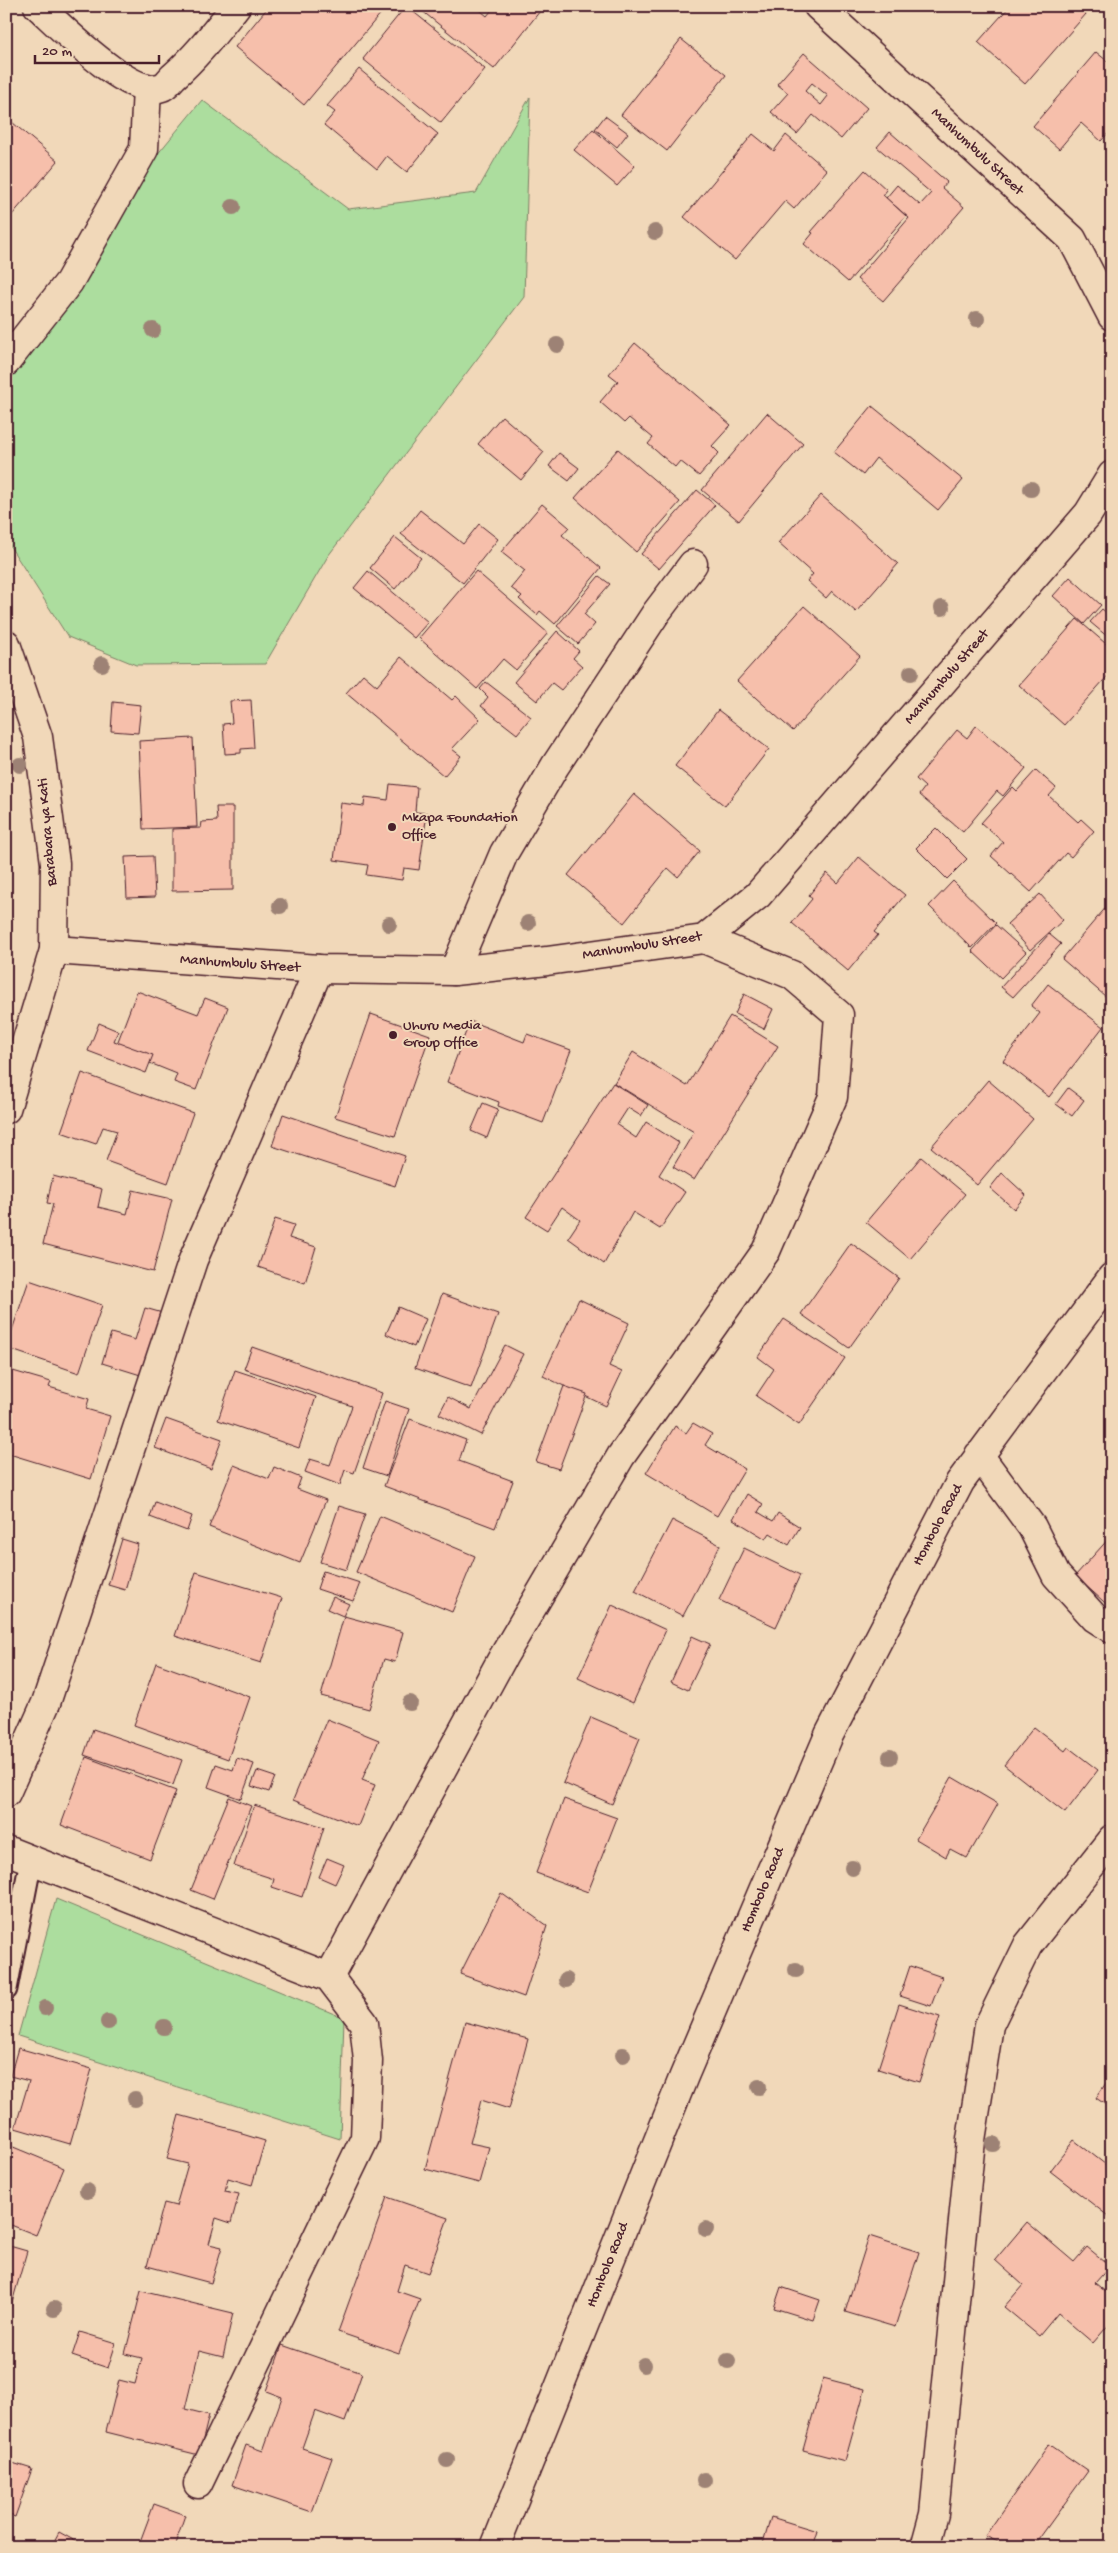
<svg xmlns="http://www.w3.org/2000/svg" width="1118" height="2553" font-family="'Gochi Hand',sans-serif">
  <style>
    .green { fill: #acdd9e; stroke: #7b7e64 }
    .building { fill: #f6bfab; stroke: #4a1f2b; fill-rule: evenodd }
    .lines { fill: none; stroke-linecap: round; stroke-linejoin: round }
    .lane-casing { stroke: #4a1f2b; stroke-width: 25 }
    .street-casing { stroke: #4a1f2b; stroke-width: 31 }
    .secondary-casing { stroke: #4a1f2b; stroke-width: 31 }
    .lane { stroke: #f1d8b9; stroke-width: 21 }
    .street { stroke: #f1d8b9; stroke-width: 28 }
    .secondary { stroke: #f1d8b9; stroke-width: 28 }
    .tree { fill: #9d8274 }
    .poi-dot { fill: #4a1f2b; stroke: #f1d8b9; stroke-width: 2 }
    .labels { text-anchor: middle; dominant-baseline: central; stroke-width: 4; stroke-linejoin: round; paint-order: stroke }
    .street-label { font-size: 15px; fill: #4a1f2b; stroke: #f1d8b9 }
    .poi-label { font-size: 15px; fill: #4a1f2b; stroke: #f1d8b9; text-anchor: start }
  </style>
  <rect width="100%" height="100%" fill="#f1d8b9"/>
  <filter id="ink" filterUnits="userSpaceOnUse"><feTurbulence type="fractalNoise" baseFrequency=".02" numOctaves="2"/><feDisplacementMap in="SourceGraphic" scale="10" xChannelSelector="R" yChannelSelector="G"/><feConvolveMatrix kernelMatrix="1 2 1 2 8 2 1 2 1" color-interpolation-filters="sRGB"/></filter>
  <g filter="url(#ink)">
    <g class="green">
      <polygon points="530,97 524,297 328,556 265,664 136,665 68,637 6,540 6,375 110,212 202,100 348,209 476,193"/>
      <polygon points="56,1899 344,2018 340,2139 18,2036"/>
    </g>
    <g class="building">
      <polygon points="269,6 387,6 304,105 235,47"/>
      <polygon points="406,6 485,69 441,123 363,59"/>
      <polygon points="416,6 475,6 487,16 495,6 544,6 494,69"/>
      <polygon points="1010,6 1093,6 1025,84 978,42"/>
      <polygon points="681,39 726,75 667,151 621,115"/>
      <polygon points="1096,52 1112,65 1112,133 1110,131 1101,141 1081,123 1059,149 1033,126"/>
      <path d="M 804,53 L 867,108 L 841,139 L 813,115 L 797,134 L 771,112 L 788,93 L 777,84 ZM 812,83 L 828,96 L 821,105 L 805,91 Z"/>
      <polygon points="359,69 438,134 407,172 387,156 377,169 324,125 335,112 327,106"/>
      <polygon points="605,116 628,133 617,147 595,129"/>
      <polygon points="6,117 58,161 6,222"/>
      <polygon points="593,129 635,166 617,186 574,150"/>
      <polygon points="890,132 947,182 942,188 964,207 883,301 857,279 909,218 886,198 897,185 920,205 931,193 877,147"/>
      <polygon points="753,134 774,151 786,135 827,170 794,209 785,201 735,260 684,217"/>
      <polygon points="865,170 887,190 883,195 906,216 848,282 804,244 813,233 811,232"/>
      <polygon points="1112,199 1112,210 1107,205"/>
      <polygon points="635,343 731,425 712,446 719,453 699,476 680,461 675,467 648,444 653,438 629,418 624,423 600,402 618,381 609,374"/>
      <polygon points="872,406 963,480 938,510 876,458 863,475 834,452"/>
      <polygon points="767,413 803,444 739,521 702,490"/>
      <polygon points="502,416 544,452 521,480 478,444"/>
      <polygon points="618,449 680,502 636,552 575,498"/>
      <polygon points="559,453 579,468 569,481 549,466"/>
      <polygon points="697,490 715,505 659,569 641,554"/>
      <polygon points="821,495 898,564 856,612 832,591 826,598 807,581 813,574 778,543"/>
      <polygon points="542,504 569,527 562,535 601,568 555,624 540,611 537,615 519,599 522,596 511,588 525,571 501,552"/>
      <polygon points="420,510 463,544 479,524 498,539 463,583 401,534"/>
      <polygon points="395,537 421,558 395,589 370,568"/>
      <polygon points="368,571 428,622 414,638 354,588"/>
      <polygon points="476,571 548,633 516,670 503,659 477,689 419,638"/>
      <polygon points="599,576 610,584 584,614 595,624 578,644 557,626"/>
      <polygon points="1070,577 1101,605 1084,624 1053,596"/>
      <polygon points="804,606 860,656 793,731 737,681"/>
      <polygon points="1102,609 1112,617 1112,635 1109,638 1090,622"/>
      <polygon points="1077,619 1112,649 1112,671 1064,725 1019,685"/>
      <polygon points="557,631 579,651 573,658 582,666 561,690 552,683 537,701 514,682"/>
      <polygon points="401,657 452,700 456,696 480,719 452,749 461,756 444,776 346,693 363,674 377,686"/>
      <polygon points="486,682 531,717 517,734 481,706 488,697 480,689"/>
      <polygon points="251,700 254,748 241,749 241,753 225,754 223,724 232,723 230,701"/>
      <polygon points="113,702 141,705 138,733 111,731"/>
      <polygon points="718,710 769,749 725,806 675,766"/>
      <polygon points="976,726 1026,768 1003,796 997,791 963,832 919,795 925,787 916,779 957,730 967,738"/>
      <polygon points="193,738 197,827 143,829 139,741"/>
      <polygon points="1036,770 1056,788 1049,796 1078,822 1081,819 1094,831 1071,857 1066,853 1031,892 991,856 1003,842 981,823 1013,787 1017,791"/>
      <polygon points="390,784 417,787 415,812 427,813 419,870 404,868 402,880 366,875 368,865 334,860 341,803 364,806 365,797 388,800"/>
      <polygon points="634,794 700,851 678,877 668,868 624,923 568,875"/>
      <polygon points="216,807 233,807 233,890 172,891 172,829 201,828 202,822 217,821"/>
      <polygon points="936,828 967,859 947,879 916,848"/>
      <polygon points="153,856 155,897 127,898 125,857"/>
      <polygon points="859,857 905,895 874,932 878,935 848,971 792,923 812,899 809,895 827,873 838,883"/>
      <polygon points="953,881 996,923 972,948 929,906"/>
      <polygon points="1040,894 1063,920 1030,950 1007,924"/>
      <polygon points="1108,905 1112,909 1112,1002 1062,959"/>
      <polygon points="996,925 1026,952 1001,978 972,951"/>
      <polygon points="1049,934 1061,944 1013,997 1001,987"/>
      <polygon points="1048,984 1103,1027 1049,1097 1003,1061 1040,1013 1031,1006"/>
      <polygon points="137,991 198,1014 205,998 228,1007 196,1090 174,1082 177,1074 115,1049"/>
      <polygon points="744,994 773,1009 764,1029 735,1014"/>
      <polygon points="371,1014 430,1035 395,1136 335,1117"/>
      <polygon points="730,1016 778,1046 694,1180 673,1167 694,1132 614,1083 633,1052 687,1086"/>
      <polygon points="470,1021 524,1042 527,1034 571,1050 543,1123 498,1106 499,1102 447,1082"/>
      <polygon points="99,1023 118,1031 114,1041 153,1055 146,1073 88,1051"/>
      <polygon points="82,1073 193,1113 168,1183 106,1161 117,1131 103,1127 96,1144 61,1132"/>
      <polygon points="988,1080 1033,1119 977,1185 931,1147"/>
      <polygon points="613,1083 648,1105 641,1116 628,1108 617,1125 636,1138 646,1122 679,1143 659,1175 685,1192 660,1229 633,1212 604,1264 568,1238 580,1220 562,1207 547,1230 526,1217"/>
      <polygon points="1068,1088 1084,1100 1072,1116 1056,1104"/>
      <polygon points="483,1103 498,1109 487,1138 471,1131"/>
      <polygon points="283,1114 405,1156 395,1186 272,1146"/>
      <polygon points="921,1157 965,1194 910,1259 866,1222"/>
      <polygon points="1002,1173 1026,1195 1014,1209 990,1188"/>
      <polygon points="53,1176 102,1189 98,1207 127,1214 133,1190 172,1199 153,1272 43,1244 53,1204 47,1203"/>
      <polygon points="275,1219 294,1225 289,1238 316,1247 305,1283 258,1267"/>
      <polygon points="851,1243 899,1278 849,1348 801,1314"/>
      <polygon points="29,1280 102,1305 79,1373 6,1348"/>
      <polygon points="442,1294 498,1314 471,1388 415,1368"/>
      <polygon points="579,1299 629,1323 609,1366 622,1372 606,1406 543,1376"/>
      <polygon points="398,1307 426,1319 414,1347 386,1334"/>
      <polygon points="145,1308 166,1314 147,1377 102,1363 111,1333 135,1340"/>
      <polygon points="784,1319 845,1358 799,1425 756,1396 774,1369 758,1357"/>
      <polygon points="505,1345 523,1354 481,1435 439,1414 448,1397 471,1409"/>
      <polygon points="252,1347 382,1393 354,1473 345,1470 340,1485 305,1472 310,1459 330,1465 352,1406 244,1369"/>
      <polygon points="6,1369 51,1382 49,1387 89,1399 86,1409 110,1416 91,1479 6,1453"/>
      <polygon points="235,1370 316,1397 299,1448 218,1420"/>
      <polygon points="564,1386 587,1394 559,1469 536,1462"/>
      <polygon points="385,1401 409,1409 387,1476 363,1468"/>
      <polygon points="166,1419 222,1439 211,1469 155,1448"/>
      <polygon points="410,1419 466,1440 459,1461 513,1481 495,1528 384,1486"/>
      <polygon points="693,1423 712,1434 705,1445 745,1469 717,1516 646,1473 675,1426 686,1433"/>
      <polygon points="234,1465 269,1479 274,1467 301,1478 297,1489 326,1500 300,1563 209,1527"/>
      <polygon points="747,1494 763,1504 758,1512 773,1521 778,1513 800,1527 789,1545 770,1533 766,1539 733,1519"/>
      <polygon points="155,1502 192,1516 187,1531 150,1517"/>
      <polygon points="339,1506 365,1514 346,1570 320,1562"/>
      <polygon points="380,1516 475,1556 452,1612 356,1572"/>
      <polygon points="672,1520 720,1545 683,1616 635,1591"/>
      <polygon points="1112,1535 1112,1609 1075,1576"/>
      <polygon points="122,1539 138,1544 125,1590 108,1585"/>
      <polygon points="744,1548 800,1575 776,1627 719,1600"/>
      <polygon points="323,1571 360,1583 353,1601 317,1589"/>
      <polygon points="196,1572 282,1598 261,1663 175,1636"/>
      <polygon points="333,1597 349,1604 343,1616 327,1609"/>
      <polygon points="612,1605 666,1630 633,1703 578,1678"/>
      <polygon points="344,1616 403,1632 395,1662 384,1659 369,1709 321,1696"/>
      <polygon points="692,1636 710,1644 688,1690 671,1682"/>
      <polygon points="156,1663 250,1697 228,1759 134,1725"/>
      <polygon points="591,1717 640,1738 612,1804 563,1783"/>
      <polygon points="327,1719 379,1740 362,1780 375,1785 358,1826 293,1800"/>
      <polygon points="1034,1727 1065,1751 1068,1747 1098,1770 1065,1813 1004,1765"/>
      <polygon points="93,1729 182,1760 173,1785 84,1755"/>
      <polygon points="86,1757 176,1791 150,1859 61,1825"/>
      <polygon points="237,1758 254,1764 241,1799 208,1787 216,1764 233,1770"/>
      <polygon points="257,1771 275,1777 269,1792 251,1786"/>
      <polygon points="952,1777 998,1804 967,1858 950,1849 946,1857 916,1839"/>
      <polygon points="229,1797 251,1806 213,1899 191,1890"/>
      <polygon points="564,1799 617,1818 588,1892 536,1873"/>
      <polygon points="254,1805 324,1827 302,1897 272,1887 274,1879 234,1866"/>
      <polygon points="327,1858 344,1865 335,1884 319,1877"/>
      <polygon points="501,1893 547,1926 524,1997 460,1974"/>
      <polygon points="910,1966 942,1977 931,2006 900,1996"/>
      <polygon points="899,2004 940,2017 919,2082 878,2069"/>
      <polygon points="465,2022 528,2039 509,2109 481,2100 470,2143 489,2147 479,2183 425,2169"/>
      <polygon points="18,2048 92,2069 70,2144 15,2128 29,2081 10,2076"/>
      <polygon points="1112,2074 1112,2109 1096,2098"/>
      <polygon points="179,2115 242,2132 242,2134 265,2141 252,2185 228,2178 225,2191 239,2194 231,2223 216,2218 209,2244 222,2247 211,2283 147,2266 164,2203 176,2206 188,2164 167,2159"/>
      <polygon points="1074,2140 1110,2168 1112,2166 1112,2219 1050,2171"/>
      <polygon points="6,2144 64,2168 36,2235 6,2223"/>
      <polygon points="387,2197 448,2218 428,2273 405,2265 397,2291 420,2299 399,2353 338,2332"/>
      <polygon points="1027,2222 1074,2262 1087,2247 1110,2266 1095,2283 1112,2297 1112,2321 1093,2343 1058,2313 1039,2336 1004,2307 1023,2285 995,2260"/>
      <polygon points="869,2236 919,2252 895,2327 845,2312"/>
      <polygon points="6,2245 27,2251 7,2320 6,2320"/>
      <polygon points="781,2287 820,2300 813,2320 774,2308"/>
      <polygon points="141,2291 233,2313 223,2357 199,2351 185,2409 209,2415 199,2455 106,2432 119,2380 135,2384 142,2358 125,2354"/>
      <polygon points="80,2332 116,2343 108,2368 72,2356"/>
      <polygon points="282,2345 362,2373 345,2422 315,2411 302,2448 332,2458 312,2512 232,2485 246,2445 263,2451 282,2397 266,2391"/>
      <polygon points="823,2378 865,2389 845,2461 803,2450"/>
      <polygon points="1049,2444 1088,2471 1033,2547 1009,2547 985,2536"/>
      <polygon points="6,2461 32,2469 15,2517 6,2514"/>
      <polygon points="154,2504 185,2515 174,2547 138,2547"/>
      <polygon points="771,2517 817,2531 812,2547 762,2547"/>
      <polygon points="59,2532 86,2547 51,2547"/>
    </g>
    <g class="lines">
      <g class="lane-casing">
        <polyline id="lane" points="6,1989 31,1860"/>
      </g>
      <g class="street-casing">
        <g id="street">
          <path d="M 38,6 C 60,26 131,99 162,87 C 166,86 170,80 173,77 C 197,56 216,31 236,6"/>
          <polyline points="818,6 1072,239 1112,316"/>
          <polyline points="6,362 69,282 144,149 147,88"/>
          <polyline points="6,644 38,737 55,863 54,950 6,1109"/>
          <polyline points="54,950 319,969 454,971 547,961 704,939 758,895 1088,514 1112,475"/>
          <polyline points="454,971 504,853 555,766 656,613 693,564"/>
          <polyline points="979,1455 1032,1527 1056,1575 1095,1618 1112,1629"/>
          <polyline points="6,1793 46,1703 193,1260 319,969"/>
          <polyline points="6,1850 329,1977 364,2023 368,2061 365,2138 198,2484"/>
          <polyline points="329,1977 503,1657 621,1456 766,1251 833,1097 839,1015 792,975 704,939"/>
          <polyline points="925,2547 934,2514 971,2140 989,2025 1028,1945 1112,1839"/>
        </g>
      </g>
      <g class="secondary-casing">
        <polyline id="secondary" points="495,2547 684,2076 829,1735 960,1482 1112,1277"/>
      </g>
      <use href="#lane" class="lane"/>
      <use href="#street" class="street"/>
      <use href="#secondary" class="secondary"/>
    </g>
    <g class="tree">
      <circle cx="233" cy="207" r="8"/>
      <circle cx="655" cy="232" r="8"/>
      <circle cx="977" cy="319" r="8"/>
      <circle cx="153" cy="330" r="8"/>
      <circle cx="557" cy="345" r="8"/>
      <circle cx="1031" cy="489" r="8"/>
      <circle cx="942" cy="608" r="8"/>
      <circle cx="102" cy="664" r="8"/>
      <circle cx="911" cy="673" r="8"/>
      <circle cx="20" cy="765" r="8"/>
      <circle cx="280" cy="906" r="8"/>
      <circle cx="528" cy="923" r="8"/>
      <circle cx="389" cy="924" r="8"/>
      <circle cx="410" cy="1703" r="8"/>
      <circle cx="890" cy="1757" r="8"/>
      <circle cx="852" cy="1868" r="8"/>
      <circle cx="796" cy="1970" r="8"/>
      <circle cx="566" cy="1980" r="8"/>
      <circle cx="45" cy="2008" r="8"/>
      <circle cx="108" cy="2022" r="8"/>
      <circle cx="164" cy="2027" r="8"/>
      <circle cx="623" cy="2055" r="8"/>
      <circle cx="759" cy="2087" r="8"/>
      <circle cx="135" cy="2099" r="8"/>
      <circle cx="993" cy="2144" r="8"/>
      <circle cx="87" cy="2191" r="8"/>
      <circle cx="706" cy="2229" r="8"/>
      <circle cx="54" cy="2309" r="8"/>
      <circle cx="728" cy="2361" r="8"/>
      <circle cx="644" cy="2365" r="8"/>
      <circle cx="447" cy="2460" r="8"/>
      <circle cx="704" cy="2480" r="8"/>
    </g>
  </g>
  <g class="poi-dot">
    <circle cx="392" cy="827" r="5"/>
    <circle cx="393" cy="1035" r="5"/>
  </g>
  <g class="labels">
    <g class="street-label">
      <text transform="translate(977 152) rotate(43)">Manhumbulu Street</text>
      <text transform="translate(947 677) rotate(-49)">Manhumbulu Street</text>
      <text transform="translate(48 832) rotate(-95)">Barabara ya Kati</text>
      <text transform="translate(642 946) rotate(-9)">Manhumbulu Street</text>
      <text transform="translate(240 964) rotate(4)">Manhumbulu Street</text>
      <text transform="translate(938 1525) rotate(-62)">Hombolo Road</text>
      <text transform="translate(763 1890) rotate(-67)">Hombolo Road</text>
      <text transform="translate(608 2265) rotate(-68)">Hombolo Road</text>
    </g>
    <g class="poi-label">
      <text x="402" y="818">Mkapa Foundation<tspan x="402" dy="17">Office</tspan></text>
      <text x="403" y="1026">Uhuru Media<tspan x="403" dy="17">Group Office</tspan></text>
    </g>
  </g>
  <rect width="1118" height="2553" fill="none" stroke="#f1d8b9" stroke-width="25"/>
  <rect x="12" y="12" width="1093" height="2528" fill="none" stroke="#4a1f2b" stroke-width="2" filter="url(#ink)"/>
  <path d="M35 55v8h124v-8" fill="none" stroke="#4a1f2b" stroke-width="2.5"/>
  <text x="42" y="55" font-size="15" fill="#4a1f2b" stroke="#f1d8b9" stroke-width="4" paint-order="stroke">20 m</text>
</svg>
